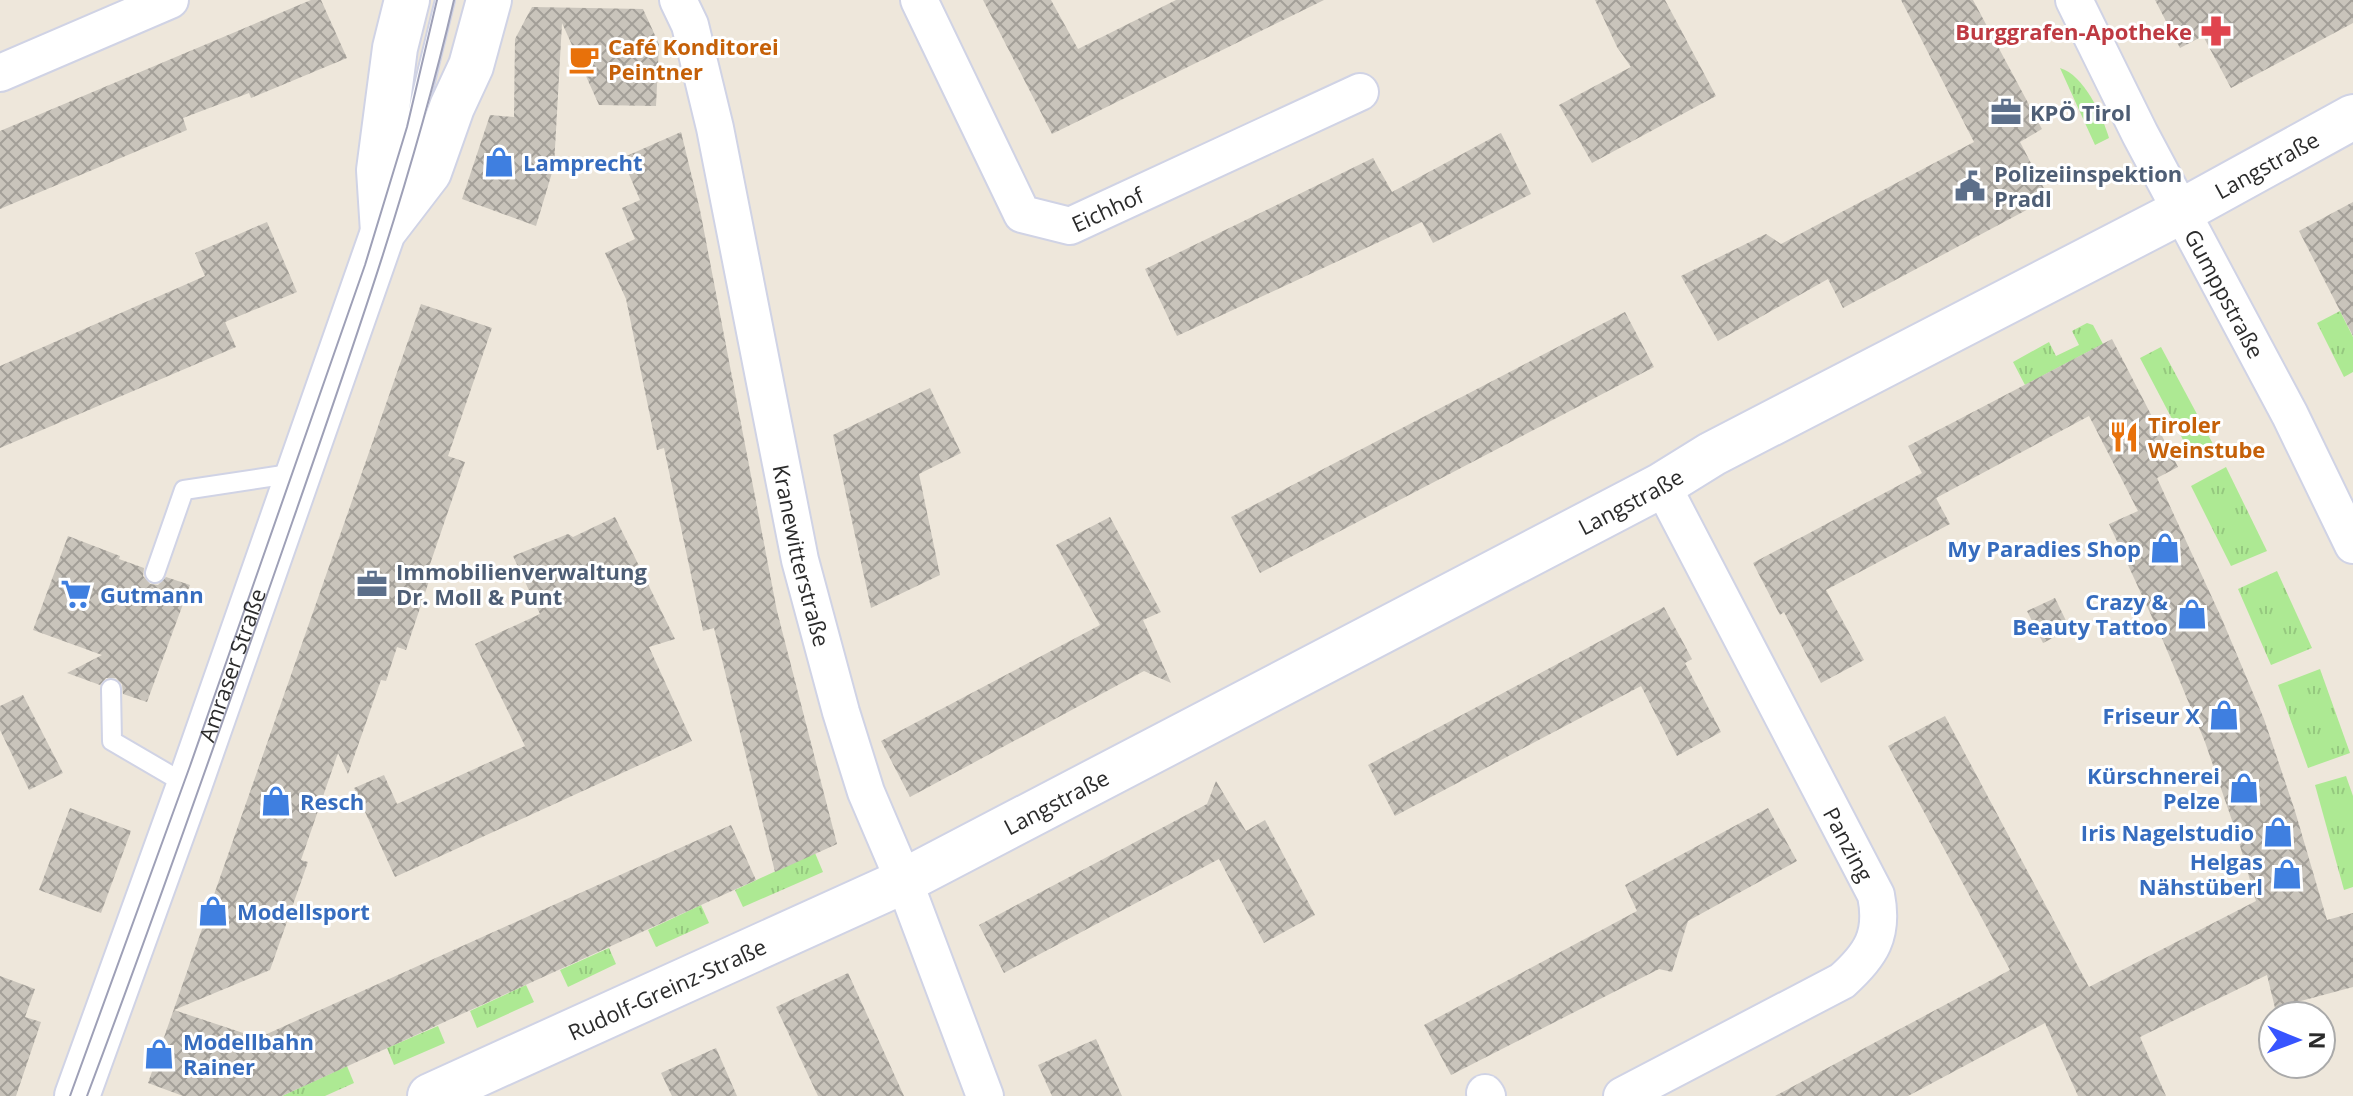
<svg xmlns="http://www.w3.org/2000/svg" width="2353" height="1096" font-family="'Open Sans',sans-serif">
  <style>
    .grass { fill: url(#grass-tufts) }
    .building { fill: url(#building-cross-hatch) }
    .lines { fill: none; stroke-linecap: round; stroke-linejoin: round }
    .lane-casing { stroke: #d0d3e5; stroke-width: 22 }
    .street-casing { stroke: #d0d3e5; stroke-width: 40 }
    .secondary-casing { stroke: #d0d3e5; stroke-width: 48 }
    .lane { stroke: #fff; stroke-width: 18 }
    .street { stroke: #fff; stroke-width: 36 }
    .secondary { stroke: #fff; stroke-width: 44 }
    .tram { stroke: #9ea0b7; stroke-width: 2 }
    .labels { text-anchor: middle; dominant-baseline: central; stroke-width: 6; stroke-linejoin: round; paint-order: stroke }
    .health-label { font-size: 22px; font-weight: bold; fill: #be3a42; stroke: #fff; text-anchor: end }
    .food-label { font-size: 22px; font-weight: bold; fill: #c56008; stroke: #fff; text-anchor: start }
    .service-label { font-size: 22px; font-weight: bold; fill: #4e5e75; stroke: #fff; text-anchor: start }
    .shop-label { font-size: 22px; font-weight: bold; fill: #366cbe; stroke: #fff; text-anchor: end }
    .street-label { font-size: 22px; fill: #2b2b2b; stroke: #fff }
  </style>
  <defs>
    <pattern id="grass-tufts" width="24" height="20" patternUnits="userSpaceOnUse" patternTransform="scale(2)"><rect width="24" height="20" fill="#ade993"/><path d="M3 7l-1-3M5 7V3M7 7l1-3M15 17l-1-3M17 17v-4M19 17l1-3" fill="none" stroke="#95c87f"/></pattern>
    <pattern id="building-cross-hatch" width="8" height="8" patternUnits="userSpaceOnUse" patternTransform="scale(2)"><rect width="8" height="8" fill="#c9c4bb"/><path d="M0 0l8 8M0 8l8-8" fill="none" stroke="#a39f98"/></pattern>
  </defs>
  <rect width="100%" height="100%" fill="#eee7db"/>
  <g class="grass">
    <path d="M 2060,68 C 2084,75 2102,115 2109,138 L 2095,145 Z"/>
    <polygon points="2340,311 2353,337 2353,372 2344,377 2317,323"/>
    <polygon points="2087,323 2093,325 2103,344 2025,385 2013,362 2049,342 2056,356 2079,345 2072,331"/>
    <polygon points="2161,347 2213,444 2191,455 2140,358"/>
    <polygon points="2226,467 2267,551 2231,566 2191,486"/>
    <polygon points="2277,571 2312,648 2271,665 2238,589"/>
    <polygon points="2320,669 2350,753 2308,768 2278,685"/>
    <polygon points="2346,776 2353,796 2353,887 2344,890 2315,785"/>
    <polygon points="815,853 823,872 743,907 735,890"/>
    <polygon points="701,905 709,923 656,947 648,930"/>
    <polygon points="609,948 616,964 568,987 560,970"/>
    <polygon points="526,985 534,1002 477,1028 470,1011"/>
    <polygon points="438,1026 445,1043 394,1065 387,1048"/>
    <polygon points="347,1066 354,1083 325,1096 282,1096"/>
  </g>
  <g class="building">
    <polygon points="311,0 321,0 347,58 251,98 249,93 183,118 187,130 0,209 0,131"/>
    <polygon points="983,0 1051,0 1078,49 1176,0 1324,0 1052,134"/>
    <polygon points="1595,0 1665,0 1716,96 1592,163 1559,105 1631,67 1617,47"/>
    <polygon points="1901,0 1973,0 2042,129 2020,142 2049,198 1843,308 1828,279 1718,341 1681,276 1766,234 1781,244 1974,142"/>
    <polygon points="2155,0 2353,0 2353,23 2231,88 2203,36 2180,48"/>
    <polygon points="532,7 643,9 659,44 656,106 599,105 562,23 554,166 536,226 462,199 490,115 514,117 515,39"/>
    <polygon points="681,132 700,210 777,611 837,844 775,872 714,628 703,631 664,448 657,450 626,299 605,253 635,239 622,208 640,200 622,158"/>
    <polygon points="1501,133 1531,194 1433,243 1422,222 1177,336 1145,269 1373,158 1392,192"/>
    <polygon points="2353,202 2353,336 2299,231"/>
    <polygon points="267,222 297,292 225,322 236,347 0,448 0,366 205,276 195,253"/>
    <polygon points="421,304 492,328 448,456 465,462 427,573 431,575 406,650 397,647 386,681 381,680 348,774 338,753 301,860 308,862 270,970 174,1010 258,1038 731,825 756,880 282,1096 183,1096 148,1083"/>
    <polygon points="1625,312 1654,367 1260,573 1231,517"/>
    <polygon points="2112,339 2178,467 2157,478 2221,617 2264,719 2295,811 2327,920 2353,913 2353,987 2275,1008 2267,975 2140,1037 2166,1096 2078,1096 2045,1023 1908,1096 1775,1096 2010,970 1888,746 1945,716 2089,987 2256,901 2236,832 2205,742 2164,643 2109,524 2138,511 2089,416 1936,498 1950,524 1826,590 1864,660 1821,683 1784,612 1780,615 1753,563 1922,473 1908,446"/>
    <polygon points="930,388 961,453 919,474 940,575 871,608 833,435"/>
    <polygon points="615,517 675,639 649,647 692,741 395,877 354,788 384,775 397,804 525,746 475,644 540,614 513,556 568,534 573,537"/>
    <polygon points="1110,517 1161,612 1143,620 1171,683 1144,671 910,797 881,741 1100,625 1056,545"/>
    <polygon points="68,536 120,556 119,559 144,568 143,576 150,584 158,585 166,577 190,585 147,702 123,694 122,684 116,678 106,678 100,685 67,673 102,655 33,630"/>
    <polygon points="2055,598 2070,629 2043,643 2027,611"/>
    <polygon points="1664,607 1692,659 1685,663 1721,732 1677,756 1641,686 1395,816 1368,765"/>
    <polygon points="23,695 63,773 29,790 0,730 0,706"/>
    <polygon points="1216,781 1246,831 1265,820 1315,915 1264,943 1219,859 1004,973 979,925 1207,804"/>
    <polygon points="70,808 131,831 101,913 39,890"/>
    <polygon points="1768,808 1797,861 1688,921 1672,972 1659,969 1451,1075 1424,1025 1637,911 1625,885"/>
    <polygon points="848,973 884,1052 904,1096 818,1096 776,1007"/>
    <polygon points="0,976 35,989 25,1017 41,1022 16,1096 0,1096"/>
    <polygon points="1096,1039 1122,1096 1052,1096 1038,1065"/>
    <polygon points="716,1048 737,1096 672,1096 661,1073"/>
  </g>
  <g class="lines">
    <g class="lane-casing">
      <g id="lane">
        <polyline points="394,195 416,118 445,0"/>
        <polyline points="155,573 184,490 296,473"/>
        <polyline points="111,689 112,741 189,786"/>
      </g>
    </g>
    <g class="street-casing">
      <g id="street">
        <path id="s1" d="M 678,0 L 690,25 L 715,128 L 800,560 L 841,712 L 866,792 L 904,881 L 985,1096"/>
        <path id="s2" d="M 919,0 L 1022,214 L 1070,226 L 1360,92"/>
        <path id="s3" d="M 2074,0 L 2140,134 L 2290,415 L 2353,545"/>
        <polyline points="0,73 170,0"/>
        <polyline points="1485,1093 1487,1096"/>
        <path d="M 1622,1096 L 1842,981 C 1871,955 1884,935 1876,895 L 1662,485"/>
      </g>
    </g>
    <g class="secondary-casing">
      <g id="secondary">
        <polyline points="383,232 379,170 395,48 407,0"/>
        <path id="s4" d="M 77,1096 L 189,786 L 383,232 L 429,172 L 452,107 L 471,66 L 489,0"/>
        <path id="s5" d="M 430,1096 L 904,881 L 1662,485 L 1712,454 L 2182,211 L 2353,117"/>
      </g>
    </g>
    <use href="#lane" class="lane"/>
    <use href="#street" class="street"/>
    <use href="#secondary" class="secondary"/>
    <g class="tram">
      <polyline points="70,1096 190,766 365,265 407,127 437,0"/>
      <path d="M 87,1096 C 159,905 226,713 293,520 C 353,348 413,177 454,0"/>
    </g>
  </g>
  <defs>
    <g id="pharmacy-bare" transform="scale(2.4)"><path d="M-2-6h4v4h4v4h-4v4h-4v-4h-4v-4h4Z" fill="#e0444e" stroke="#fff" stroke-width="2.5" paint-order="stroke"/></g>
    <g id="cafe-bare" transform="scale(2.4)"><path d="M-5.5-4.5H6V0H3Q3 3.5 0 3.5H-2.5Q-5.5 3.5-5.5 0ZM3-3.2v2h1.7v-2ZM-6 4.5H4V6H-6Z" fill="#e8710a" stroke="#fff" stroke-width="2.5" paint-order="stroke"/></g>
    <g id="office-bare" transform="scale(2.4)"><path d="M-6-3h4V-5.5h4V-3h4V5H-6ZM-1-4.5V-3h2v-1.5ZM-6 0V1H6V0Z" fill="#5c6f8a" stroke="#fff" stroke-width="2.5" paint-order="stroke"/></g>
    <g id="shop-bare" transform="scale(2.4)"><path d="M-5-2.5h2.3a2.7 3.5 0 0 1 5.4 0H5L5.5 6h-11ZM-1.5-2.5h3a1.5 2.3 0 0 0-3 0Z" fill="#3f7fe0" stroke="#fff" stroke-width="2.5" paint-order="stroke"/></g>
    <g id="civic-bare" transform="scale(2.4)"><path d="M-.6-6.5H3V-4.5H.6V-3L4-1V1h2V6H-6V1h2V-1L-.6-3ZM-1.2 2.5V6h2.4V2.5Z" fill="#5c6f8a" stroke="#fff" stroke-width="2.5" paint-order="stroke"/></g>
    <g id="restaurant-bare" transform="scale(2.4)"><path d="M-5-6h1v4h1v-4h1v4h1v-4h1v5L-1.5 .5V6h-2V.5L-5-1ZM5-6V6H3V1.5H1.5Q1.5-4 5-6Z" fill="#e8710a" stroke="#fff" stroke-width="2.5" paint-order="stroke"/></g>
    <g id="supermarket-bare" transform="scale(2.4)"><path d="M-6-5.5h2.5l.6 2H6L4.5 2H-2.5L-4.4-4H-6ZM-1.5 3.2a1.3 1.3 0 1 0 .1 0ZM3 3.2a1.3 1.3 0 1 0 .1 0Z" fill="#3f7fe0" stroke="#fff" stroke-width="2.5" paint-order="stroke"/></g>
  </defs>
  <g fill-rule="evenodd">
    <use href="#pharmacy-bare" x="2216" y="31"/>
    <use href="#cafe-bare" x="584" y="59"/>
    <use href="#office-bare" x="2006" y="112"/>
    <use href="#shop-bare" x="499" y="162"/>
    <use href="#civic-bare" x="1970" y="186"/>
    <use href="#restaurant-bare" x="2124" y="437"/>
    <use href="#shop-bare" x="2165" y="548"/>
    <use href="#office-bare" x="372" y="584"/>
    <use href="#supermarket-bare" x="76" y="594"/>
    <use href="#shop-bare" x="2192" y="614"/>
    <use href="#shop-bare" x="2224" y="715"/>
    <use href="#shop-bare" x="2244" y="788"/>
    <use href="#shop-bare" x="276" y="801"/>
    <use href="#shop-bare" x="2278" y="832"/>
    <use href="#shop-bare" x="2287" y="874"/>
    <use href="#shop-bare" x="213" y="911"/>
    <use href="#shop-bare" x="159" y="1054"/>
  </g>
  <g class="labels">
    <g class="health-label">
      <text x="2192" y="31">Burggrafen-Apotheke</text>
    </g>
    <g class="food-label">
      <text x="608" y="46">Café Konditorei<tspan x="608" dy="25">Peintner</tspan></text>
      <text x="2148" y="424">Tiroler<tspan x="2148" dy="25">Weinstube</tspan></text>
    </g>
    <g class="service-label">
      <text x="2030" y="112">KPÖ Tirol</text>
      <text x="1994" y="173">Polizeiinspektion<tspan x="1994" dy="25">Pradl</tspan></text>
      <text x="396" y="571">Immobilienverwaltung<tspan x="396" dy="25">Dr. Moll &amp; Punt</tspan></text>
    </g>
    <g class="shop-label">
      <text x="523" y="162" text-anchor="start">Lamprecht</text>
      <text x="2141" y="548">My Paradies Shop</text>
      <text x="100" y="594" text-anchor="start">Gutmann</text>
      <text x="2168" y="601">Crazy &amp;<tspan x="2168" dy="25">Beauty Tattoo</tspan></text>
      <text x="2200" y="715">Friseur X</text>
      <text x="2220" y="775">Kürschnerei<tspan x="2220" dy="25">Pelze</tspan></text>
      <text x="300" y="801" text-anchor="start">Resch</text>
      <text x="2254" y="832">Iris Nagelstudio</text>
      <text x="2263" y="861">Helgas<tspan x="2263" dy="25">Nähstüberl</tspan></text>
      <text x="237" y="911" text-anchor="start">Modellsport</text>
      <text x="183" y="1041" text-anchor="start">Modellbahn<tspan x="183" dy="25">Rainer</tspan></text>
    </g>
    <g class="street-label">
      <text stroke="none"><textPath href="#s5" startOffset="2060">Langstraße</textPath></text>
      <text stroke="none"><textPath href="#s2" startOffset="328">Eichhof</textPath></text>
      <text stroke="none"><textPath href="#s3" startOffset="330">Gumppstraße</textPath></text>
      <text stroke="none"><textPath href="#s5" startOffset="1340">Langstraße</textPath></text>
      <text stroke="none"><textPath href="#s1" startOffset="570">Kranewitterstraße</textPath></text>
      <text stroke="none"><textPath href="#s4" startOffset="458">Amraser Straße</textPath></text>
      <text stroke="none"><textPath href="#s5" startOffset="692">Langstraße</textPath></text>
      <text transform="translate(1849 844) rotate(62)">Panzing</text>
      <text stroke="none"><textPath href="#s5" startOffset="260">Rudolf-Greinz-Straße</textPath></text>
    </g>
  </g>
  <g transform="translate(2297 1040) rotate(91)"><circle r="38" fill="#ffffff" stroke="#aaaaaa" stroke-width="2"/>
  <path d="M0-6L14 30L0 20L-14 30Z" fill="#3754ff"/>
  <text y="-12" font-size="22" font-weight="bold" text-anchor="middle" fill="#2b2b2b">N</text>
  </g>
</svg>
